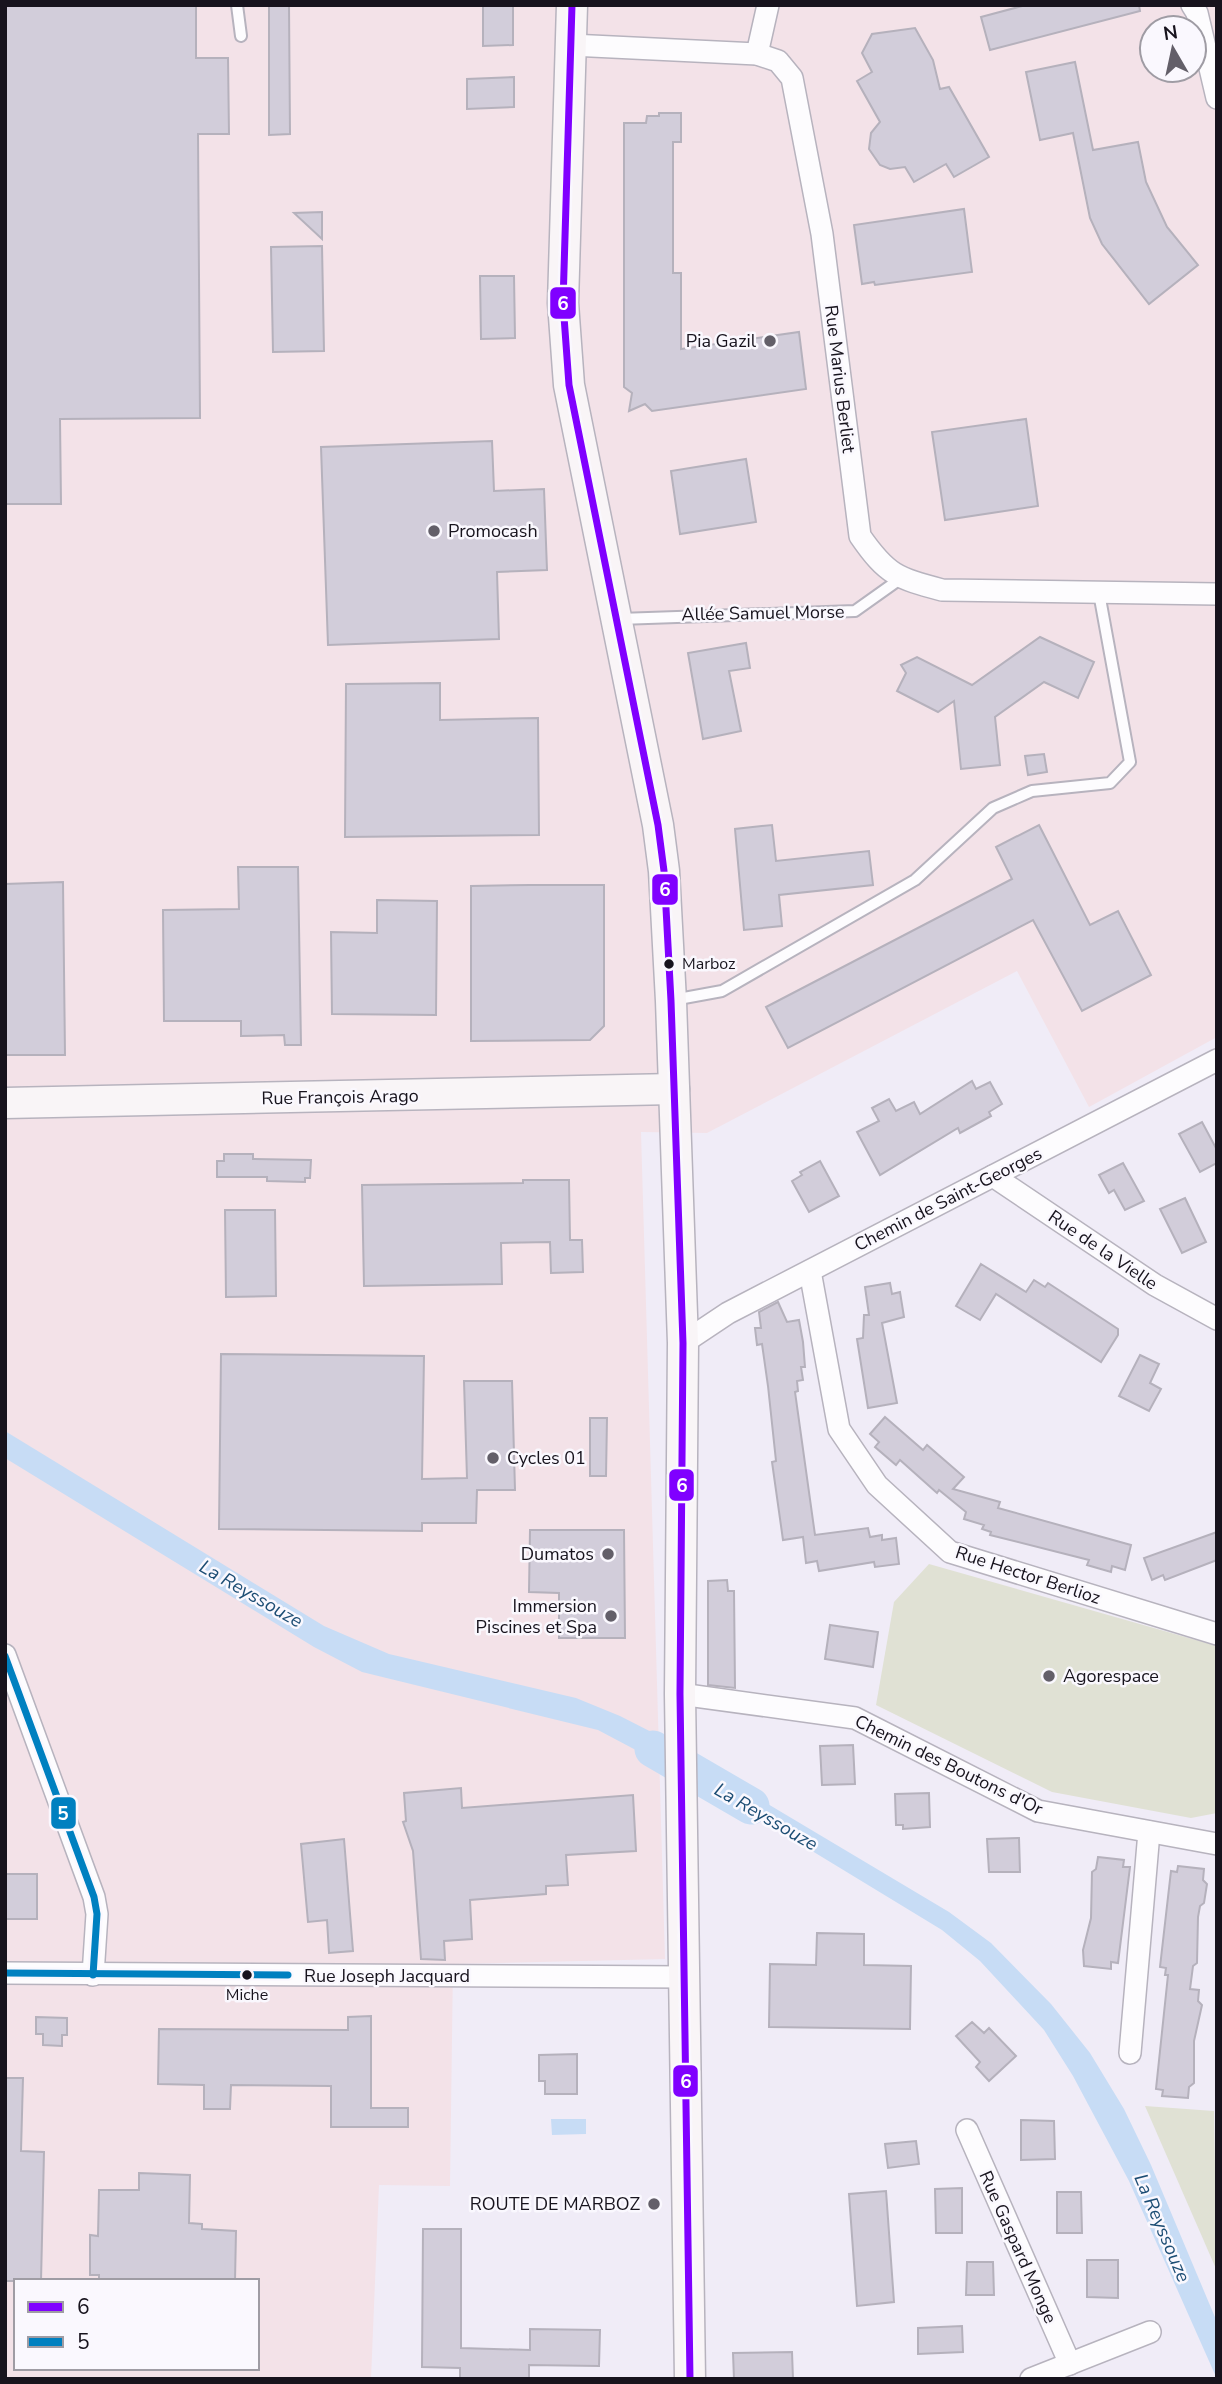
<svg xmlns="http://www.w3.org/2000/svg" width="1222" height="2384" font-family="'Nunito Sans',sans-serif">
  <style>
    .industrial { fill: #f3e2e8; fill-rule: evenodd }
    .green { fill: #e0e1d4 }
    .water { fill: #c7dcf5 }
    .lines { fill: none; stroke-linecap: round; stroke-linejoin: round }
    .river { stroke: #c7dcf5; stroke-width: 37 }
    .building { fill: #d2cdda; stroke: #b5b1bc; stroke-width: 2 }
    .lane-casing { stroke: #b7b3be; stroke-width: 14 }
    .street-casing { stroke: #b7b3be; stroke-width: 24 }
    .secondary-casing { stroke: #b7b3be; stroke-width: 33 }
    .lane { stroke: #fdfcfe; stroke-width: 10 }
    .street { stroke: #fdfcfe; stroke-width: 21 }
    .secondary { stroke: #f9f5f7; stroke-width: 30 }
    .bus-1-casing { stroke: #faf8fe; stroke-width: 12 }
    .bus-2-casing { stroke: #faf8fe; stroke-width: 12 }
    .bus-1 { stroke: #8000ff; stroke-width: 7 }
    .bus-2 { stroke: #0080c0; stroke-width: 7 }
    .poi-dot { fill: #635f69; stroke: #faf8fe; stroke-width: 2.5 }
    .bus-dot { fill: #17131d; stroke: #faf8fe; stroke-width: 2.5 }
    .labels { text-anchor: middle; dominant-baseline: central; stroke-width: 5; stroke-linejoin: round; paint-order: stroke }
    .bus-label { font-size: 16px; fill: #17131d; stroke: #faf8fe; text-anchor: start }
    .poi-label { font-size: 18px; fill: #17131d; stroke: #faf8fe; text-anchor: end }
    .street-label { font-size: 18px; fill: #17131d; stroke: #faf8fe }
    .water-label { font-size: 19px; font-style: italic; fill: #1c4d74; stroke: #faf8fe }
    .line-badge { stroke: #faf8fe; stroke-width: 2.5 }
    .badge-label { font-size: 19px; text-anchor: middle; font-weight: bold; fill: #fff }
  </style>
  <rect width="100%" height="100%" fill="#f0ecf7"/>
  <path class="industrial" d="M 5,5 L 1217,5 L 1217,1037 L 1089,1107 L 1017,971 L 707,1133 L 641,1132 L 665,1959 L 453,1964 L 450,2186 L 379,2185 L 371,2379 L 5,2379 ZM 1152,28 L 1194,28 L 1194,70 L 1152,70 ZM 16,2281 L 257,2281 L 257,2368 L 16,2368 Z"/>
  <g class="green">
    <polygon points="929,1564 1217,1646 1217,1813 1191,1818 1052,1792 876,1705 894,1602"/>
    <polygon points="1145,2106 1214,2111 1217,2271"/>
  </g>
  <g class="water">
    <polygon points="5,1431 324,1626 389,1654 576,1698 620,1716 673,1743 666,1766 598,1730 362,1672 314,1647 5,1458"/>
    <polygon points="706,1767 949,1912 991,1943 1051,2004 1090,2053 1124,2109 1151,2165 1217,2322 1217,2379 1129,2181 1073,2076 1044,2030 980,1961 942,1930 707,1787"/>
    <polygon points="551,2119 586,2119 586,2134 552,2135"/>
  </g>
  <g class="lines">
    <polyline class="river" points="653,1749 751,1806"/>
  </g>
  <g class="building">
    <polygon points="5,5 196,5 196,58 228,58 229,134 198,134 200,418 60,419 61,504 5,504"/>
    <polygon points="269,5 289,5 290,134 269,135"/>
    <polygon points="1026,5 1139,5 1140,11 990,50 981,17"/>
    <polygon points="483,6 513,6 513,45 483,46"/>
    <polygon points="915,28 933,60 940,89 949,87 989,157 954,177 946,164 914,182 905,167 890,169 880,165 869,149 871,133 880,122 857,81 872,72 862,53 872,34"/>
    <polygon points="1075,62 1093,150 1138,142 1146,182 1167,227 1198,265 1149,304 1102,244 1090,218 1073,133 1040,140 1026,72"/>
    <polygon points="514,77 514,107 467,109 467,79"/>
    <polygon points="659,113 681,113 681,142 673,142 673,273 681,273 681,349 799,332 806,389 652,411 645,404 629,411 632,393 624,387 624,123 646,123 647,116 659,116"/>
    <polygon points="964,209 972,272 875,285 874,282 862,284 854,225"/>
    <polygon points="322,212 322,239 294,213"/>
    <polygon points="322,246 324,351 273,352 271,247"/>
    <polygon points="480,276 514,276 515,338 481,339"/>
    <polygon points="1026,419 1038,506 945,520 932,432"/>
    <polygon points="492,441 494,491 544,489 547,570 497,572 499,639 328,645 321,447"/>
    <polygon points="746,459 756,522 680,534 671,471"/>
    <polygon points="1040,637 1094,662 1078,698 1044,682 995,717 1000,765 961,769 954,701 938,712 897,691 906,673 901,665 917,657 972,685"/>
    <polygon points="746,643 750,668 729,671 741,731 703,739 688,653"/>
    <polygon points="440,683 440,720 538,718 539,835 345,837 346,684"/>
    <polygon points="1044,754 1047,772 1028,775 1025,756"/>
    <polygon points="772,825 776,861 869,851 873,885 779,895 782,926 744,930 735,829"/>
    <polygon points="1039,825 1090,925 1118,911 1151,975 1082,1011 1033,920 788,1048 766,1007 1012,879 996,847"/>
    <polygon points="238,867 298,867 301,1045 285,1045 284,1035 241,1036 241,1021 164,1021 163,910 239,909"/>
    <polygon points="63,882 65,1055 5,1055 5,884"/>
    <polygon points="530,885 604,885 604,1026 590,1040 471,1041 471,886"/>
    <polygon points="377,900 437,901 436,1015 332,1014 331,932 377,933"/>
    <polygon points="972,1081 976,1089 990,1082 1002,1104 989,1112 991,1116 960,1133 958,1128 880,1175 857,1132 879,1121 872,1108 889,1099 896,1111 914,1102 920,1114"/>
    <polygon points="1202,1122 1217,1150 1217,1163 1200,1172 1179,1134"/>
    <polygon points="224,1154 253,1154 253,1159 311,1160 310,1178 305,1178 305,1182 267,1181 267,1177 217,1177 217,1161 224,1161"/>
    <polygon points="820,1161 839,1196 809,1212 792,1181 802,1175 800,1172"/>
    <polygon points="1123,1163 1144,1201 1125,1210 1114,1190 1109,1193 1099,1175"/>
    <polygon points="523,1180 569,1180 570,1240 582,1240 583,1272 551,1273 550,1242 501,1243 502,1284 364,1286 362,1185 523,1183"/>
    <polygon points="1185,1198 1206,1242 1182,1253 1160,1209"/>
    <polygon points="225,1210 275,1210 276,1296 226,1297"/>
    <polygon points="981,1264 1026,1292 1034,1280 1045,1287 1048,1283 1118,1329 1118,1335 1101,1362 996,1294 980,1320 956,1306"/>
    <polygon points="890,1283 892,1294 900,1292 904,1317 882,1323 897,1403 868,1408 857,1339 863,1338 864,1315 869,1315 865,1287"/>
    <polygon points="778,1302 787,1322 799,1320 803,1342 805,1367 801,1367 803,1380 797,1381 798,1391 795,1392 815,1535 868,1528 870,1537 882,1535 882,1540 896,1538 899,1564 875,1567 874,1562 819,1571 817,1561 806,1563 803,1537 783,1540 772,1462 776,1461 768,1386 762,1344 757,1345 755,1328 761,1328 759,1312"/>
    <polygon points="221,1354 424,1356 422,1479 467,1478 464,1381 512,1381 515,1490 477,1490 476,1523 422,1523 422,1531 219,1529"/>
    <polygon points="1140,1355 1159,1364 1150,1383 1161,1389 1149,1411 1119,1396"/>
    <polygon points="885,1417 923,1450 927,1445 964,1477 953,1489 1000,1502 998,1508 1131,1545 1125,1570 1112,1566 1111,1572 1087,1565 1089,1560 990,1535 991,1532 982,1529 984,1525 964,1519 966,1512 939,1490 937,1493 900,1460 896,1465 875,1447 879,1442 870,1434"/>
    <polygon points="590,1418 607,1418 606,1476 590,1476"/>
    <polygon points="530,1530 624,1530 625,1638 559,1638 559,1593 529,1592"/>
    <polygon points="1217,1532 1217,1560 1165,1580 1163,1575 1152,1580 1144,1558"/>
    <polygon points="727,1580 728,1591 734,1591 735,1688 708,1685 708,1581"/>
    <polygon points="830,1625 878,1632 873,1667 825,1659"/>
    <polygon points="853,1745 855,1784 822,1785 820,1746"/>
    <polygon points="461,1788 462,1808 633,1795 636,1851 566,1855 568,1885 546,1886 546,1894 470,1900 472,1939 444,1941 445,1960 421,1959 413,1851 403,1822 406,1821 404,1793"/>
    <polygon points="929,1793 930,1827 903,1829 903,1825 896,1825 895,1794"/>
    <polygon points="1019,1838 1020,1872 989,1872 987,1839"/>
    <polygon points="344,1839 353,1951 329,1953 327,1920 308,1922 301,1844"/>
    <polygon points="1098,1857 1124,1860 1123,1867 1130,1867 1118,1963 1111,1962 1111,1969 1084,1966 1083,1950 1091,1918 1092,1872 1096,1869"/>
    <polygon points="1178,1866 1204,1869 1203,1880 1207,1884 1204,1903 1200,1906 1198,1917 1197,1963 1193,1966 1190,1989 1199,1990 1198,2001 1202,2005 1194,2041 1194,2083 1189,2087 1188,2098 1162,2096 1163,2090 1156,2089 1168,1975 1165,1975 1166,1968 1160,1967 1171,1871 1177,1872"/>
    <rect x="5" y="1874" width="32" height="45"/>
    <polygon points="817,1933 864,1934 864,1965 911,1966 910,2029 769,2027 770,1964 816,1965"/>
    <polygon points="371,2016 371,2108 408,2108 408,2127 331,2127 331,2086 231,2085 230,2109 204,2109 204,2085 158,2084 159,2029 348,2030 348,2017"/>
    <polygon points="36,2017 67,2018 67,2035 62,2035 62,2046 43,2045 43,2034 36,2034"/>
    <polygon points="972,2022 984,2033 989,2028 1016,2056 989,2081 976,2067 980,2062 956,2036"/>
    <polygon points="577,2054 577,2094 545,2094 545,2081 539,2081 539,2055"/>
    <polygon points="5,2078 23,2078 21,2151 44,2152 41,2281 5,2281"/>
    <polygon points="1021,2120 1054,2121 1055,2159 1021,2160"/>
    <polygon points="916,2141 919,2164 888,2168 885,2144"/>
    <polygon points="139,2173 190,2175 189,2223 202,2224 202,2229 236,2231 235,2281 99,2281 99,2275 90,2275 90,2235 98,2236 99,2190 139,2190"/>
    <polygon points="962,2188 962,2233 936,2233 935,2189"/>
    <polygon points="886,2191 894,2302 857,2306 849,2194"/>
    <polygon points="1057,2192 1081,2192 1082,2233 1057,2233"/>
    <polygon points="423,2229 461,2229 461,2348 530,2350 530,2329 600,2330 599,2366 529,2365 529,2379 460,2379 460,2368 422,2367"/>
    <polygon points="1087,2260 1118,2260 1118,2298 1087,2297"/>
    <polygon points="967,2262 993,2262 994,2295 966,2295"/>
    <polygon points="962,2326 963,2352 918,2354 918,2328"/>
    <polygon points="792,2352 793,2379 734,2379 733,2353"/>
  </g>
  <g class="lines">
    <g class="lane-casing">
      <g id="lane">
        <polyline points="237,5 241,36"/>
        <polyline points="619,619 855,611 900,579"/>
        <polyline points="673,1000 722,991 915,880 993,808 1032,791 1110,783 1130,762 1099,593"/>
      </g>
    </g>
    <g class="street-casing">
      <g id="street">
        <polyline points="1192,5 1197,13 1217,98"/>
        <path d="M 571,45 L 757,54 L 778,61 L 792,78 L 822,234 L 860,536 C 887,575 897,578 942,590 L 1217,594"/>
        <polyline points="757,54 768,5"/>
        <polyline points="993,1176 1155,1285 1217,1319"/>
        <polyline points="810,1271 839,1429 877,1485 950,1552 1217,1634"/>
        <polyline points="683,1343 728,1313 1217,1060"/>
        <polyline points="5,1655 94,1897 97,1914 93,1975"/>
        <polyline points="680,1694 855,1718 1038,1811 1217,1844"/>
        <polyline points="5,1973 685,1977"/>
        <polyline points="1130,2053 1149,1832"/>
        <polyline points="967,2130 1070,2364"/>
        <polyline points="1031,2379 1150,2332"/>
      </g>
    </g>
    <g class="secondary-casing">
      <g id="secondary">
        <polyline points="572,5 563,303 569,385 658,825 664,871 671,1001 683,1343 680,1694 690,2379"/>
        <polyline points="5,1103 674,1089"/>
      </g>
    </g>
    <use href="#lane" class="lane"/>
    <use href="#street" class="street"/>
    <use href="#secondary" class="secondary"/>
    <g class="bus-1-casing">
      <polyline id="bus-1" points="572,5 563,303 569,385 658,825 664,871 671,1001 683,1343 680,1694 690,2379"/>
    </g>
    <g class="bus-2-casing">
      <g id="bus-2">
        <polyline points="5,1656 94,1897 97,1914 93,1975"/>
        <polyline points="5,1973 288,1975"/>
      </g>
    </g>
    <use href="#bus-1" class="bus-1"/>
    <use href="#bus-2" class="bus-2"/>
  </g>
  <g class="poi-dot">
    <circle cx="770" cy="341" r="7"/>
    <circle cx="434" cy="531" r="7"/>
    <circle cx="493" cy="1458" r="7"/>
    <circle cx="608" cy="1554" r="7"/>
    <circle cx="611" cy="1616" r="7"/>
    <circle cx="1049" cy="1676" r="7"/>
    <circle cx="654" cy="2204" r="7"/>
  </g>
  <g class="bus-dot">
    <circle cx="669" cy="964" r="6"/>
    <circle cx="247" cy="1975" r="6"/>
  </g>
  <g class="labels">
    <g class="bus-label">
      <text x="682" y="964">Marboz</text>
      <text x="247" y="1995" text-anchor="middle">Miche</text>
    </g>
    <g class="poi-label">
      <text x="756" y="341">Pia Gazil</text>
      <text x="448" y="531" text-anchor="start">Promocash</text>
      <text x="507" y="1458" text-anchor="start">Cycles 01</text>
      <text x="594" y="1554">Dumatos</text>
      <text x="597" y="1606">Immersion<tspan x="597" dy="21">Piscines et Spa</tspan></text>
      <text x="1063" y="1676" text-anchor="start">Agorespace</text>
      <text x="640" y="2204">ROUTE DE MARBOZ</text>
    </g>
    <g class="street-label">
      <text transform="translate(840 379) rotate(83)">Rue Marius Berliet</text>
      <text transform="translate(763 613) rotate(-1)">Allée Samuel Morse</text>
      <text transform="translate(340 1097) rotate(-1)">Rue François Arago</text>
      <text transform="translate(948 1199) rotate(-27)">Chemin de Saint-Georges</text>
      <text transform="translate(1103 1250) rotate(34)">Rue de la Vielle</text>
      <text transform="translate(1028 1575) rotate(18)">Rue Hector Berlioz</text>
      <text transform="translate(949 1765) rotate(26)">Chemin des Boutons d'Or</text>
      <text x="387" y="1976">Rue Joseph Jacquard</text>
      <text transform="translate(1018 2247) rotate(66)">Rue Gaspard Monge</text>
    </g>
    <g class="water-label">
      <text transform="translate(251 1594) rotate(30)">La Reyssouze</text>
      <text transform="translate(766 1817) rotate(30)">La Reyssouze</text>
      <text transform="translate(1162 2228) rotate(67)">La Reyssouze</text>
    </g>
  </g>
  <g class="line-badge">
    <rect x="549" y="286" width="28" height="34" rx="7" fill="#8000ff"/>
    <rect x="651" y="873" width="28" height="33" rx="7" fill="#8000ff"/>
    <rect x="668" y="1468" width="27" height="34" rx="7" fill="#8000ff"/>
    <rect x="50" y="1796" width="27" height="34" rx="7" fill="#0080c0"/>
    <rect x="672" y="2064" width="27" height="34" rx="7" fill="#8000ff"/>
  </g>
  <g class="badge-label">
    <text x="563" y="310">6</text>
    <text x="665" y="896">6</text>
    <text x="682" y="1492">6</text>
    <text x="63" y="1820">5</text>
    <text x="686" y="2088">6</text>
  </g>
  <rect width="1222" height="2384" fill="none" stroke="#17131d" stroke-width="14"/>
  <rect x="14" y="2279" width="245" height="91" fill="#faf8fe" stroke="#9f9ca4" stroke-width="2"/>
  <rect x="28" y="2302" width="35" height="10" fill="#8000ff" stroke="#9f9ca4" stroke-width="2"/>
  <text x="77" y="2314" font-size="21" fill="#17131d">6</text>
  <rect x="28" y="2337" width="35" height="10" fill="#0080c0" stroke="#9f9ca4" stroke-width="2"/>
  <text x="77" y="2349" font-size="21" fill="#17131d">5</text>
  <g transform="translate(1173 49) rotate(351)"><circle r="33" fill="#faf8fe" stroke="#9f9ca4" stroke-width="2"/>
  <path d="M0-5L12 26L0 18L-12 26Z" fill="#635f69"/>
  <text y="-10" font-size="19" font-weight="bold" text-anchor="middle" fill="#17131d">N</text>
  </g>
</svg>
